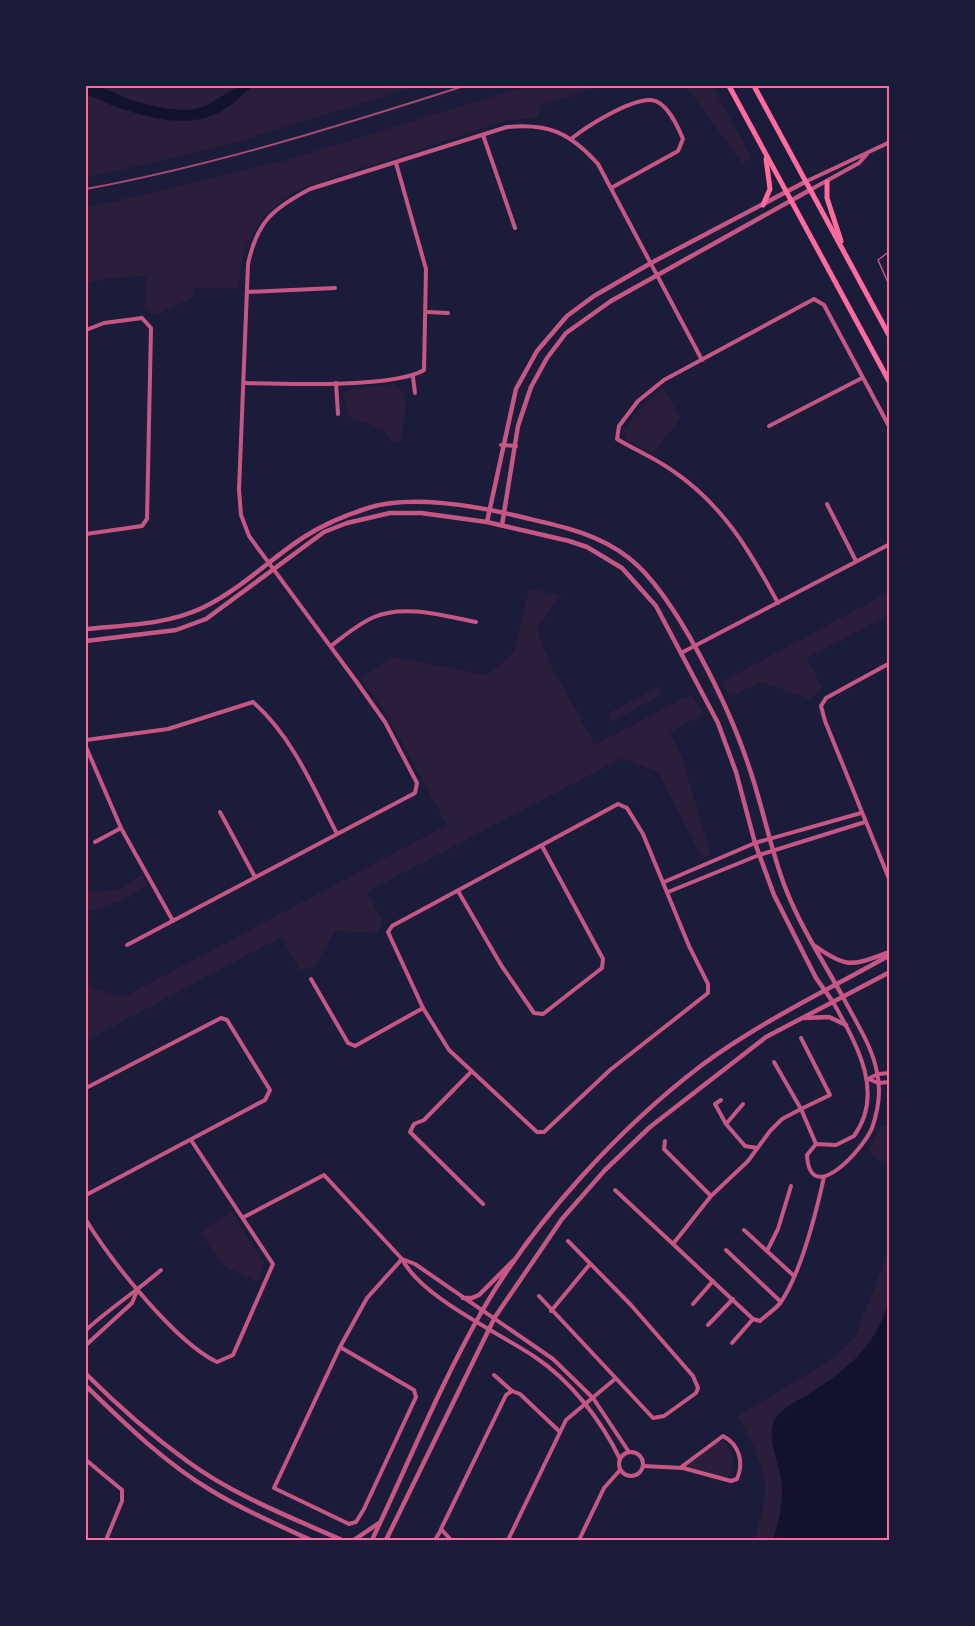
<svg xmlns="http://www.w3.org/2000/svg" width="975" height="1626" font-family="'Archivo Narrow',sans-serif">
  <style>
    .green { fill: #2a1e3b }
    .water { fill: #12122b }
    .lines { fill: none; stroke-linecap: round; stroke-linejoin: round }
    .service { stroke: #c65784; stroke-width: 1.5 }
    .minor { stroke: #c65784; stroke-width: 4 }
    .tertiary { stroke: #c65784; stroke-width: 4.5 }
    .secondary { stroke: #ff6b9d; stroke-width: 5 }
    .rail { stroke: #a44b75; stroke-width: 2 }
    .neatline { fill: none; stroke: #ff6b9d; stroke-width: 2 }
  </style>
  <rect width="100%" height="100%" fill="#1b1b3a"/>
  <g class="green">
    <polygon points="96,86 418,86 231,144 86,178 86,91"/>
    <path d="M 526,86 L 600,86 L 540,106 L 539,118 L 508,120 L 299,189 C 260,212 240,243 239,288 L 194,288 L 192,298 L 156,315 L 144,309 L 146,277 L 139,276 L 98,280 L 86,285 L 86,208 L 287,160 Z"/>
    <polygon points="686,86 712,86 752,158 742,163"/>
    <path d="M 392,384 C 415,390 403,424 400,441 L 393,444 L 384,430 L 350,417 L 343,397 L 348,390 Z"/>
    <polygon points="664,388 680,418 654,453 626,440 624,431 641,407"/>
    <polygon points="529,589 561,595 536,629 552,667 595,745 680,700 692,695 704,713 670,733 682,757 711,855 702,858 658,772 622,758 367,892 383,922 377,933 336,931 314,967 300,970 281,937 86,1041 86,977 91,988 124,997 447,825 388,717 361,678 394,657 487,675 514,653"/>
    <polygon points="889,592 889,615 807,658 822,688 811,700 761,682 730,697 722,682"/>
    <polygon points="658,687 662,694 613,721 609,718 609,713"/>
    <polygon points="142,875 148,886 118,902 89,911 86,920 86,892 117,890"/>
    <polygon points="882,1125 889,1127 889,1167 868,1152"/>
    <polygon points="231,1211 264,1263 258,1282 222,1265 200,1232"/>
    <path d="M 889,1250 L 889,1540 L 755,1540 C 758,1526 764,1510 765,1495 C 766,1466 751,1441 738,1416 L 831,1360 L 855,1337 Z"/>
    <polygon points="717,1440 726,1443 734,1460 730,1475 724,1479 680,1468"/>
  </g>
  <g class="water">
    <path d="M 86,86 C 103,85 113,93 129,99 C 145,105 166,109 183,110 C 216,111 223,85 253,86 C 245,92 237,101 228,107 C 193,131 154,119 116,107 C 106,103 96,97 86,95 Z"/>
    <path d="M 889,1301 L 889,1540 L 773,1540 C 778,1523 783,1505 782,1486 C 781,1467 765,1438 775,1419 C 781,1408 797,1401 807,1395 C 849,1368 874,1349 889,1301 Z"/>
  </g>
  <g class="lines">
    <polyline class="service" points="890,251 878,260 890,287"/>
    <g class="minor">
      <polyline points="483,135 515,228"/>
      <path d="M 571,139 C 587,126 630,99 651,100 C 667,101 678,127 683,139 L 678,151 L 611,188"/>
      <polyline points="805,182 890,142"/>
      <polyline points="810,190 859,163 867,154"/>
      <polyline points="247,292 335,288"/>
      <polyline points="427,312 448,313"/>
      <polyline points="86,330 104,323 142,318 151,328 147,519 142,526 86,534"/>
      <polyline points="413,377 415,393"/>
      <path d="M 245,383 C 284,384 395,388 424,370 L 426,269 L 396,163"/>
      <polyline points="336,383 338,414"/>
      <polyline points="769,426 862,378"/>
      <polyline points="501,445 516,446"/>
      <polyline points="827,504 856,561"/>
      <path d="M 778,603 C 750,551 723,505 673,471 C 655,458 635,450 617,439 L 619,426 L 638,401 L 664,380 L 814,299 L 824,305 L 890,428"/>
      <path d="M 331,646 C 344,636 358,624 374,617 C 405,604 444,616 476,622"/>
      <polyline points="681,653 890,544"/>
      <polyline points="890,663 826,698 821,706 825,721 890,881"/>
      <path d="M 86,740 L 168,729 L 253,702 C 292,736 314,789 337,834"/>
      <polyline points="86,747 121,828 173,921"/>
      <polygon points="618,804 627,808 643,834 689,946 708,984 708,993 610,1070 544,1132 537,1132 449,1050 423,1008 388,932 392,926"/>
      <polyline points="220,812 255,877"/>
      <polyline points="95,842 121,828"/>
      <polyline points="664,882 755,843 861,813"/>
      <polyline points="458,891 501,965 534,1013 543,1014 602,968 603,959 542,846"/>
      <polyline points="668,892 759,855 865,822"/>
      <path d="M 127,945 L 415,793 L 417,783 L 385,722 L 356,681 L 249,536 L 241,515 L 239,490 L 248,264 C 257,222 272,209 310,189 L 507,127 C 549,123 570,133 598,164 L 702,360"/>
      <polyline points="311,979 348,1043 355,1046 423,1008"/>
      <polyline points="889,992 890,992"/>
      <path d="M 833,1002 C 855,1042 886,1092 854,1136 L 836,1145 L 816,1144 L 807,1155 C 810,1209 864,1148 872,1128 C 878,1111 881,1090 877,1073 C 873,1047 855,1021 843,997"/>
      <polyline points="774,1062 801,1109 830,1095 801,1038"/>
      <polyline points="470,1073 424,1120 414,1124 410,1132 483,1204"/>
      <polyline points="868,1079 878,1074 890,1073"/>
      <polyline points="869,1079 878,1083 890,1082"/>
      <polyline points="86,1088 221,1018 227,1020 270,1090 265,1100 86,1195"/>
      <polyline points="721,1100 715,1104 726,1124 745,1146 757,1148"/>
      <polyline points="726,1124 743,1104"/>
      <polyline points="665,1141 664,1149 711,1196"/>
      <path d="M 816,1144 L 801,1109 L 782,1119 L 770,1131 L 748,1161 L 711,1196 L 673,1244 L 753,1319 L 760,1321 C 766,1315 776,1309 781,1302 C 801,1272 816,1213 824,1177"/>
      <polyline points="615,1190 673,1244"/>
      <path d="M 244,1217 L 324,1175 L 402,1259 C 422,1298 498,1332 535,1357 C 571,1381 601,1420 620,1459"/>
      <path d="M 86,1220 C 111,1261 175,1342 217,1362 L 233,1355 L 273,1264 L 191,1140"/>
      <polyline points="744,1230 793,1275"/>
      <polyline points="726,1250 781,1302"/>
      <polyline points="767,1251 778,1229 791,1186"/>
      <polyline points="402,1259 415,1264 553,1359 593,1398 629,1452"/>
      <polyline points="539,1296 653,1418 664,1416 696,1393 698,1388 693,1376 631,1305 568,1241"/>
      <polyline points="693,1304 713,1281"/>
      <polyline points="551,1311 590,1264"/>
      <polyline points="708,1325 733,1299"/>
      <path d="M 86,1330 C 110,1308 137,1291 161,1270"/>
      <polyline points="732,1343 753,1319"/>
      <polyline points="86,1345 132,1303 137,1291"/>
      <polyline points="340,1347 414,1390 416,1397 364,1509 356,1522 349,1524 274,1488 340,1347 367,1298 402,1259"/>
      <polyline points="494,1375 512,1391 520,1394 559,1431"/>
      <circle cx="631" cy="1464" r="12"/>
      <polyline points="86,1460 122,1490 122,1501 106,1540"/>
      <path d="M 643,1466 L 683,1468 L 731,1481 L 737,1479 C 744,1463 740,1445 723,1436 L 680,1468"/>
      <polyline points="435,1540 441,1530"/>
      <polyline points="451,1540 441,1529 506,1395 512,1391"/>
      <polyline points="508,1540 566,1420 615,1379"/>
      <polyline points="579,1540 604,1488 620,1470"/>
    </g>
    <g class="tertiary">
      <polyline points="487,522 516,389 537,351 567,316 594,296 651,263 805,182"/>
      <polyline points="502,525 518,426 531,387 547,358 566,333 611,301 810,190"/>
      <path d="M 86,629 C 124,625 166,625 202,608 C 240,590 270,559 304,537 C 324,524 346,515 368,508 C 409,495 472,505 513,515 C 554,525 595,531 629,558 C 676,595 730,709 749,767 C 763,807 770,848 785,887 C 800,926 823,961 843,997"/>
      <polyline points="86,641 176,630 206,619 324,532 347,523 390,513 421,513 487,522 569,541 587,547 622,568 656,606 718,723 736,772 755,843 774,895 816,978 833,1002"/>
      <path d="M 815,946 C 849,970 852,965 890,952"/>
      <polyline points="804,1018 829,1017 846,1025"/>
      <polyline points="463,1298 472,1298 479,1295 513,1261"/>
      <path d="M 86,1374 C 117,1405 151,1435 187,1461 C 233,1495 290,1517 342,1540"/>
      <path d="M 86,1386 C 125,1424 165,1463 212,1491 C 243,1510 278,1525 311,1540"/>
      <polyline points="354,1540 379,1523"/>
      <path d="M 372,1540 C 408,1464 440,1385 482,1311 C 533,1222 620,1127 702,1065 C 760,1022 826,991 890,955"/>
      <polyline points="386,1540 495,1317 562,1219 605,1170 650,1127 766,1037 890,972"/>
    </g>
    <g class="secondary">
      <polyline points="729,86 890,383"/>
      <polyline points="754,86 890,337"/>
      <polyline points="827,182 827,198 841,241"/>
      <polyline points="763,205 770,189 766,159"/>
    </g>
    <path class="rail" d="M 86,189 C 215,165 339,126 464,86"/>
  </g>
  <rect width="975" height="1626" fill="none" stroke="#1b1b3a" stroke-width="174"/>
  <rect x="87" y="87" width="801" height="1452" class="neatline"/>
</svg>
